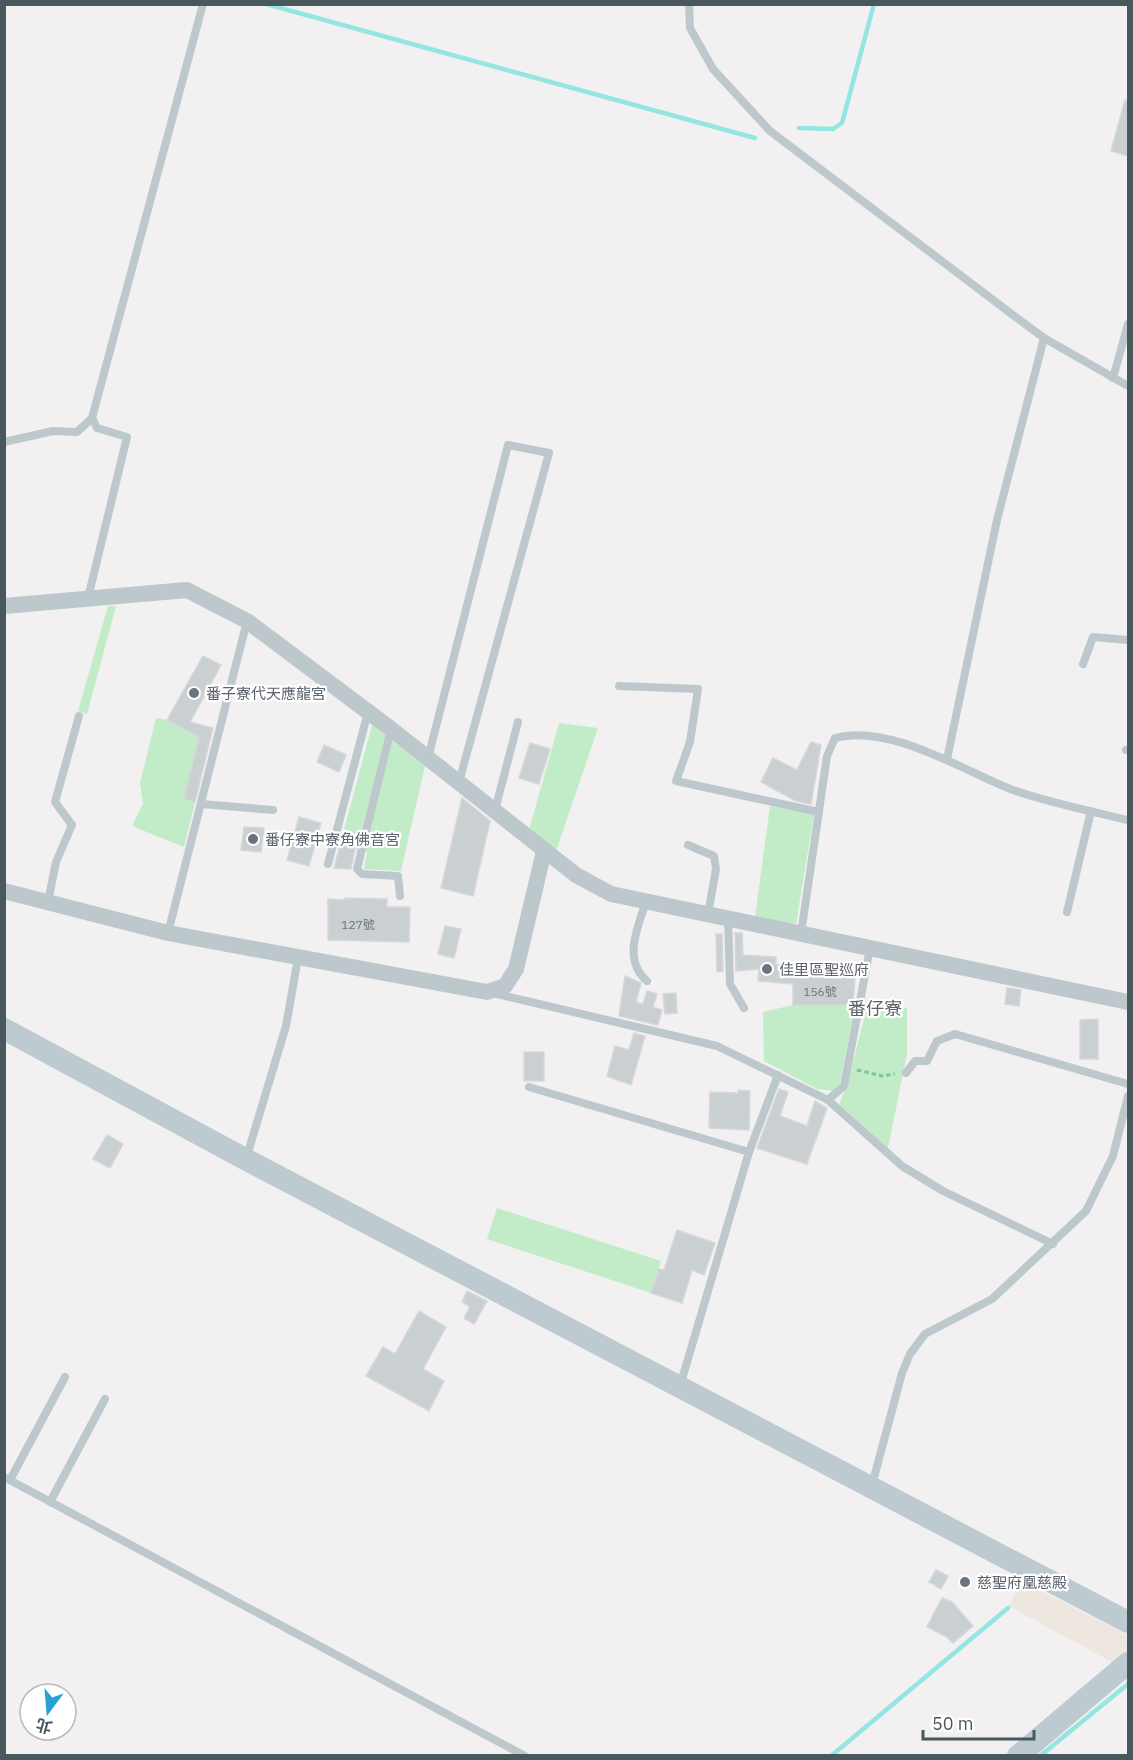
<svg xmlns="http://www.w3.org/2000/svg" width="1133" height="1760" font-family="'IBM Plex Sans','Noto Sans TC',sans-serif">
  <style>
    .commercial { fill: #ede7e0 }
    .grass { fill: #c2ecc8 }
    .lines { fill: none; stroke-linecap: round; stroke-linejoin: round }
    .stream { stroke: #93e6e2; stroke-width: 4.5 }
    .building { fill: #cacfd2; stroke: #d5d8db; stroke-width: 1.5 }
    .path { stroke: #7dc890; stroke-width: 3; stroke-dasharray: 4.5 3; stroke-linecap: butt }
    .lane { stroke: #bdc8cc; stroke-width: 8 }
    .street { stroke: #bdc8cc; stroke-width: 16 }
    .secondary { stroke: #bdcbd0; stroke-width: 22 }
    .worship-dot { fill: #6b7280; stroke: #fff; stroke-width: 2 }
    .labels { text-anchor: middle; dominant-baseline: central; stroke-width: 4.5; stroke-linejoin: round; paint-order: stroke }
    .number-label { font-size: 12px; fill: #69767a }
    .worship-label { font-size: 15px; fill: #5b616d; stroke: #fff; text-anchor: start }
    .quarter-label { font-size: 18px; fill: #5d6265; stroke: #fff }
  </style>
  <rect width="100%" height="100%" fill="#f2f0f1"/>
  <polygon class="commercial" points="1023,1582 1128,1635 1128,1653 1114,1663 1008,1606"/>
  <g class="grass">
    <polygon points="108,606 116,606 87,714 78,711"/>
    <polygon points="156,718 167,720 199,737 184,799 195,802 184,847 132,826 143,804 140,783"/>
    <polygon points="559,723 598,728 556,851 529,830"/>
    <polygon points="372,725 425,766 401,871 364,869 367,852 340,845"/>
    <polygon points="770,806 814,814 796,924 755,917"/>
    <polygon points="868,1003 907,1008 907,1054 888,1148 839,1104 847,1086"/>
    <polygon points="793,1005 855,1005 840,1083 835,1091 817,1089 764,1061 763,1012"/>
    <polygon points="497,1208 661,1261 651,1293 487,1239"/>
  </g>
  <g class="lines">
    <g class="stream">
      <polyline points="266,4 755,138"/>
      <polyline points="799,128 833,129 842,123 874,4"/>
      <polyline points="831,1756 1008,1608"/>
      <polyline points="1040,1756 1128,1684"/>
    </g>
  </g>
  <g class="building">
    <polygon points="1125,100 1128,101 1128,156 1111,151"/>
    <polygon points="203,656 221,665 190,722 213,728 195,802 184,799 199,737 167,720"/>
    <polygon points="811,742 821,745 811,804 796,801 761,782 773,758 797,770"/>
    <polygon points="530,743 550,749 539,784 519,778"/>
    <polygon points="324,745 346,755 339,772 317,762"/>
    <polygon points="462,798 490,821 473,896 441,888"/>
    <polygon points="299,817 321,823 309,866 287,860"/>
    <polygon points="244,827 264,828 261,852 241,850"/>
    <polygon points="340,845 355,849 351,869 334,868"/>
    <polygon points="345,898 387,899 387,907 410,907 409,942 328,940 328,899 345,900"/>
    <polygon points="445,926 461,929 454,958 438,954"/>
    <polygon points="735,933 742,933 743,955 776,957 776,965 856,963 853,1005 793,1005 793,984 758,981 759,969 736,971"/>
    <polygon points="716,934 722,934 723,971 717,972"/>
    <polygon points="625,976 641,983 636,1002 643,1004 647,991 657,994 653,1007 662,1010 658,1025 619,1016"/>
    <polygon points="1007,988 1021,990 1019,1006 1005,1004"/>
    <polygon points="676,993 677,1013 665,1014 663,994"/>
    <polygon points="1098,1019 1098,1059 1080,1059 1080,1020"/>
    <polygon points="634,1033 645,1036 631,1085 607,1076 615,1046 629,1050"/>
    <rect x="524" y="1052" width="20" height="29"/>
    <polygon points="779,1089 788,1092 780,1116 807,1126 815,1101 827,1108 807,1164 757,1148"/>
    <polygon points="738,1090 750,1091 749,1130 709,1128 710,1092 738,1093"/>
    <polygon points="107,1135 123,1144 110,1168 93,1159"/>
    <polygon points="677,1230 715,1243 704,1275 692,1270 682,1303 651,1293 659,1269 664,1270"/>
    <polygon points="467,1291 487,1301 474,1324 464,1318 470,1307 462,1302"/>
    <polygon points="419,1311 446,1327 423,1369 444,1381 429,1411 366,1376 383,1347 395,1354"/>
    <polygon points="936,1570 948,1576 941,1589 929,1582"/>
    <polygon points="942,1598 952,1602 973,1626 953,1643 947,1637 927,1627"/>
  </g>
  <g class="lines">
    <polyline class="path" points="857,1070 882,1076 895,1074"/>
    <g class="lane">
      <polyline points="689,4 690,28 713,69 770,131 1017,318 1044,338 1128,386"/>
      <polyline points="1113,378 1128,324"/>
      <polyline points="4,442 53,431 77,432 92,418"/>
      <polyline points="88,598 127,437 97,428 92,418 203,4"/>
      <polyline points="1083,664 1093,637 1128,640"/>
      <polyline points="619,686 698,689 690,742 676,781 819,812"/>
      <polyline points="391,729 357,869 362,874 398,876 400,896"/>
      <polyline points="1126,750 1128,750"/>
      <polyline points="428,758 508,445 549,453 459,782"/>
      <polyline points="947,759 997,520 1044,338"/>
      <polyline points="201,804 273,810"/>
      <polyline points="495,810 518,722"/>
      <polyline points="688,845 714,856 716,869 708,914"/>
      <polyline points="328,864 368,712"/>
      <path d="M 646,901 C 638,928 622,959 647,981"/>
      <polyline points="48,902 56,862 72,825 55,802 79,716"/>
      <polyline points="1067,912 1091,811"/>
      <polyline points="728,918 730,984 744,1008"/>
      <polyline points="168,933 247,621"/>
      <path d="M 801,934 L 827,756 L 835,738 C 889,723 964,771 1013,790 C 1050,803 1090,811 1128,820"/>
      <polyline points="493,993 717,1046 828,1100 902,1166 943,1191 1053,1244"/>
      <polyline points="906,1073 915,1061 927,1061 937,1041 955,1034 1128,1084"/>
      <polyline points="529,1087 749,1152"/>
      <polyline points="828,1100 844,1086 870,948"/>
      <polyline points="246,1159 286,1026 298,958"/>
      <polyline points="680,1386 749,1152 778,1075"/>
      <polyline points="4,1477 525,1756"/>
      <polyline points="10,1480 65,1377"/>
      <polyline points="872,1485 902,1373 910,1354 925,1334 992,1299 1086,1211 1113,1156 1128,1096"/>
      <polyline points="50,1502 105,1399"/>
    </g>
    <g class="street">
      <polyline points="4,606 187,590 247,621 391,729 576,875 611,894 1128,1002"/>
      <polyline points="4,891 168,933 487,992 505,986 516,969 544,851"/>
    </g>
    <g class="secondary">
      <polyline points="4,1029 245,1159 1128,1622"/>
      <polyline points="1018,1756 1128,1663"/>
    </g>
  </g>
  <g class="worship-dot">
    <circle cx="194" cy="693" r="6"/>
    <circle cx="253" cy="839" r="6"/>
    <circle cx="767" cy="969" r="6"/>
    <circle cx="965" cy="1582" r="6"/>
  </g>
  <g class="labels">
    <g class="number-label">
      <text x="358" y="924">127號</text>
      <text x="820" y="991">156號</text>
    </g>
    <g class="worship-label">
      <text x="206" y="693">番子寮代天應龍宮</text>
      <text x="265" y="839">番仔寮中寮角佛音宮</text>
      <text x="779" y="969">佳里區聖巡府</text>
      <text x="977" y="1582">慈聖府凰慈殿</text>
    </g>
    <g class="quarter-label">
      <text x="875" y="1008">番仔寮</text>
    </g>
  </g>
  <rect width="1133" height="1760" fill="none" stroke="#49585c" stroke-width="12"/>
  <g transform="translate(48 1712) rotate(196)"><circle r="28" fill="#ffffff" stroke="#b6bcbe" stroke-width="1.5"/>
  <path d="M0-4.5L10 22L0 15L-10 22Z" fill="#27a0d6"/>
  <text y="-9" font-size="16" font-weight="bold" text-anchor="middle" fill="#49585c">北</text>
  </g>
  <path d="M923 1730v9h111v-9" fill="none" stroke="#49585c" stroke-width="3"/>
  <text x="932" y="1730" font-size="18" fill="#49585c" stroke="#ffffff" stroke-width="4.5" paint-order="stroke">50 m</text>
</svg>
